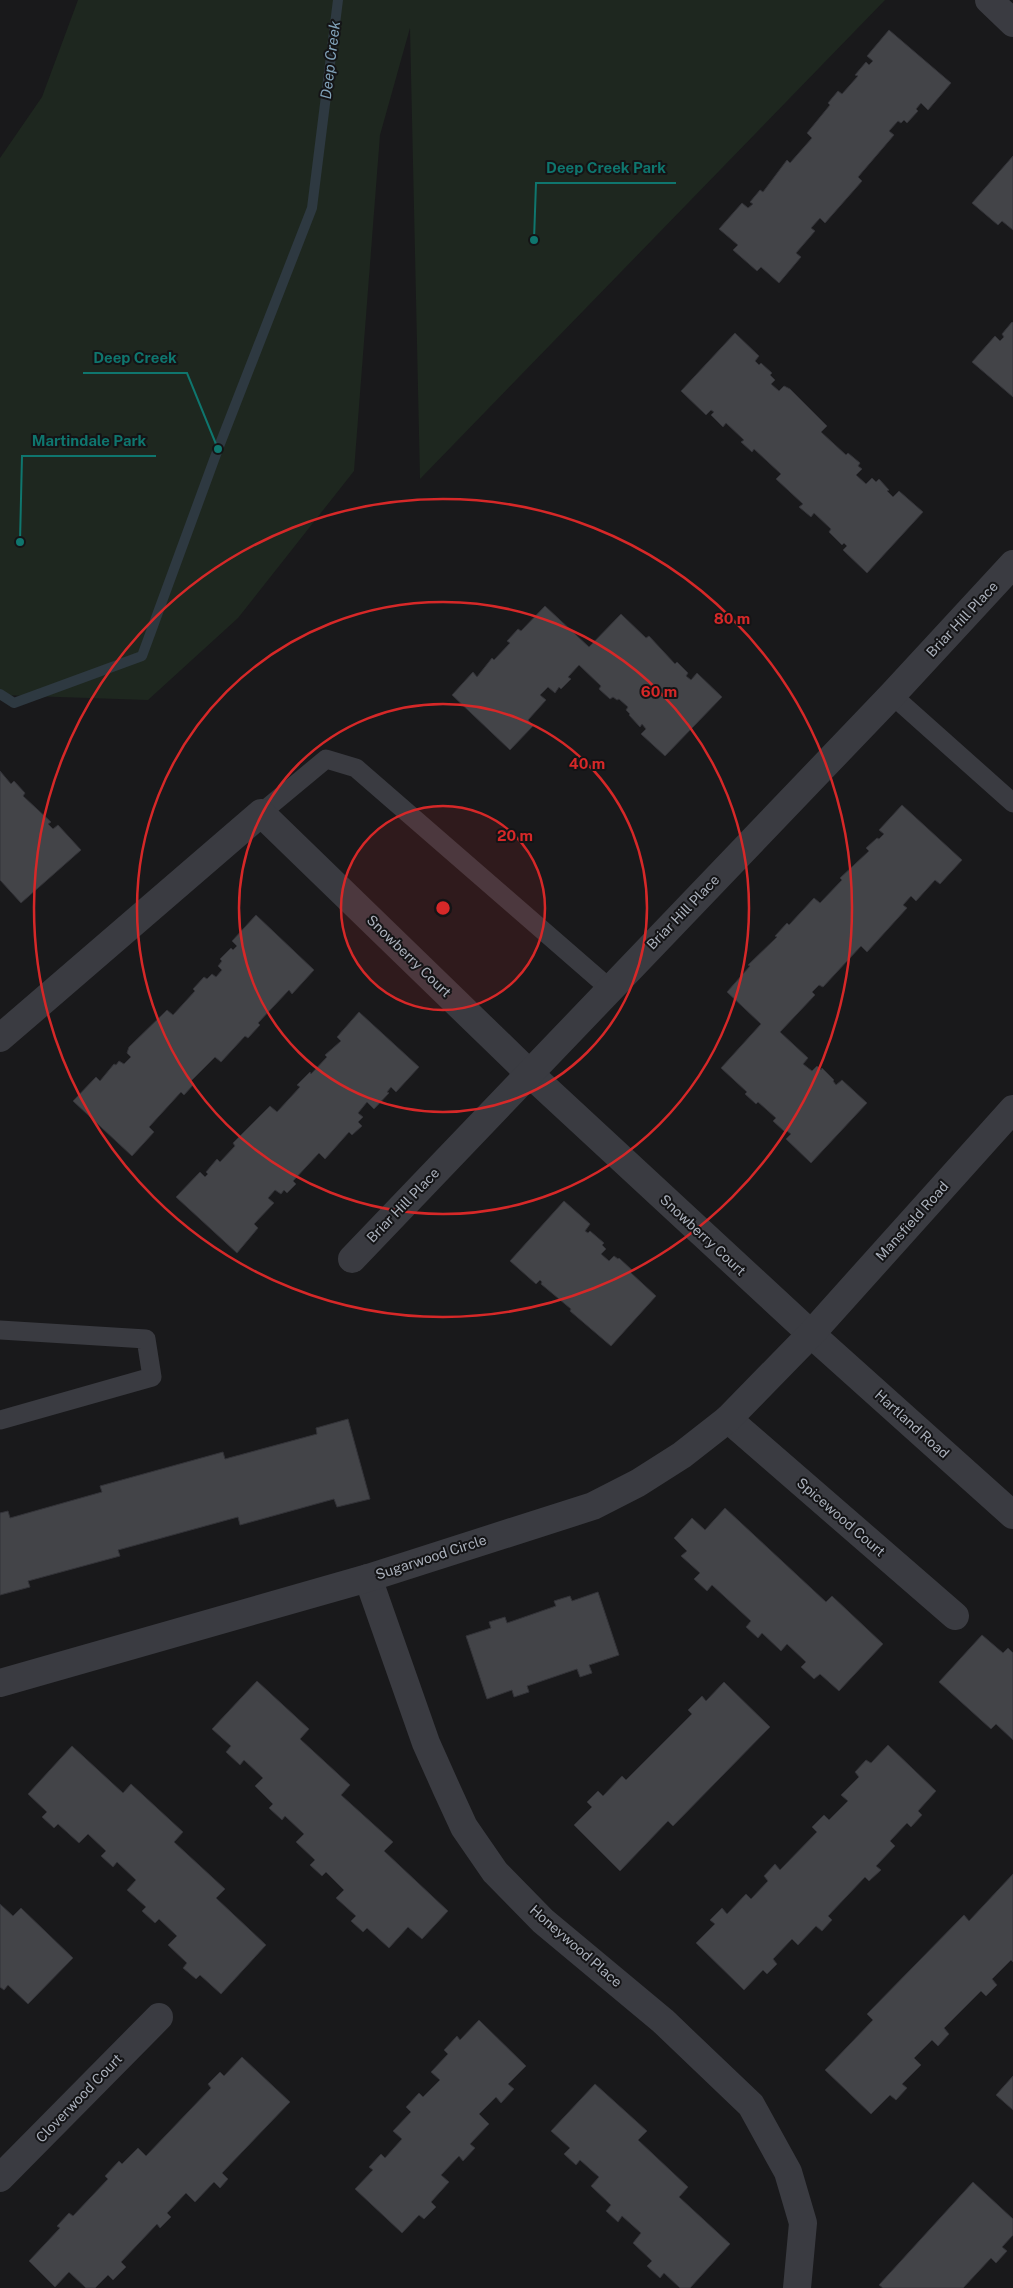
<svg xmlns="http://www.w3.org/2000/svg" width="1013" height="2288" font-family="'Public Sans',sans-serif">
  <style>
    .green { fill: #1e271f }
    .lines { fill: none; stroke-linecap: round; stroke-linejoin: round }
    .stream { stroke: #2e3941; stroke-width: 10 }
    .building { fill: #434448; stroke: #333338 }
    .service { stroke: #3a3b41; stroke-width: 19 }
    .minor { stroke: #3a3b41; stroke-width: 28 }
    .ring { fill: none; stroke: #d62828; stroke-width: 2.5 }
    .labels { text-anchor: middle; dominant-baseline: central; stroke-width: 4; stroke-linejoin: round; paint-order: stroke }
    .street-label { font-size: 14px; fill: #abb1bc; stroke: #141416 }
    .water-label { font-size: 15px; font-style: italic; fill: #80a1b8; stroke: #141416 }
    .centre { fill: #d62828; stroke: #141416; stroke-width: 2.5 }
    .ring-label { font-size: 15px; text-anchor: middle; font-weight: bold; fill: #d62828; stroke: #141416; stroke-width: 4; stroke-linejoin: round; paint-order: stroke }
    .leader { fill: none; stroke: #0f766e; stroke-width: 2 }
    .callout-dot { fill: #0f766e; stroke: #141416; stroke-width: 2 }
    .callout-label { font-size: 15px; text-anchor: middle; font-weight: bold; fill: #0f766e; stroke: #141416; stroke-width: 4; stroke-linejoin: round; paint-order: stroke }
  </style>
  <rect width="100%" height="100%" fill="#19191b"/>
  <polygon class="green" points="78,0 885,0 420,479 410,28 380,135 354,471 238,618 148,700 0,695 0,158 42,97"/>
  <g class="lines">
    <polyline class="stream" points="0,694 14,703 142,656 218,449 312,208 338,0"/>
  </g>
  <g class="building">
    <polygon points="889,30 951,83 928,110 921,103 916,109 918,111 907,123 904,120 901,123 898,121 889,131 894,135 858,177 862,181 825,223 820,218 811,228 815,231 796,253 801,257 779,283 761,267 757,271 733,250 738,245 719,229 742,203 748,208 753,204 750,202 760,190 763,192 787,160 790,163 812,138 807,133 830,105 828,103 838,91 842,94 858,76 855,75 866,62 869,65 873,61 867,56"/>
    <polygon points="1013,156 1013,230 1002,221 998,225 972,203"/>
    <polygon points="1012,322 1013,323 1013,397 972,362 995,336 1000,341 1004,337 1002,334"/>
    <polygon points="735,333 759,356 755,361 759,365 761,363 772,373 770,375 775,380 771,384 779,391 784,386 790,389 827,426 821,432 846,455 848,453 860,463 858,466 862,469 856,475 866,484 872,478 876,482 879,479 889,490 887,491 893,497 899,491 923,512 867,573 843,550 847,546 844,543 842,545 829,532 831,529 814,513 811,517 799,507 803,504 776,479 781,474 754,449 752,452 741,442 744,440 726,423 723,427 711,415 714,412 711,410 706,415 681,391"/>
    <polygon points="545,606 589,647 621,614 646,638 649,636 675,664 677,662 688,673 686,676 691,680 697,673 722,697 665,756 641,734 646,729 642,724 640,727 629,715 630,714 626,710 628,707 619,699 617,700 613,697 610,699 599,689 601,686 579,665 568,677 571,679 561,689 559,687 555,693 548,687 540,695 546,700 528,720 533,726 510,750 452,695 473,672 477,677 492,658 494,660 510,643 507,641 518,629 521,631"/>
    <polygon points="0,771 11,784 14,781 25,793 23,796 51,822 48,824 53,829 58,825 81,850 21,903 0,880"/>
    <polygon points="902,805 962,860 940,884 935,880 916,901 911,896 903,905 907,908 867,952 861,946 823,987 819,985 812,992 815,995 780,1032 808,1058 803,1064 812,1071 817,1066 821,1070 822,1068 834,1080 833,1081 836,1085 842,1080 867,1103 811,1163 786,1139 791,1134 787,1131 785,1132 773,1121 776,1118 758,1102 756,1104 745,1094 747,1092 721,1068 761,1024 727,992 750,966 748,965 777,937 775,936 787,923 789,925 814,898 820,903 842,880 840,878 869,851 866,848 877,838 879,839 884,834 879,830"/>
    <polygon points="256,915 314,970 292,994 289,990 258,1023 260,1025 248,1038 245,1036 221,1062 215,1057 191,1081 194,1084 184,1095 181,1092 149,1127 154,1132 132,1156 73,1101 96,1077 100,1081 114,1064 116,1065 119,1061 124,1064 131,1057 127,1053 129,1047 167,1010 173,1015 195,991 193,989 204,977 207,979 212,974 216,977 222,970 218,966 222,961 220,959 231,948 233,950 237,946 232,941"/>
    <polygon points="359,1012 419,1067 396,1092 391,1087 387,1092 389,1093 374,1109 367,1102 358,1113 363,1117 358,1122 362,1126 352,1135 349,1132 325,1159 319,1153 293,1181 296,1184 287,1193 284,1190 281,1194 275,1190 268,1198 274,1203 254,1224 258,1228 237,1253 176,1197 200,1172 205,1177 208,1174 206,1172 217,1159 220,1162 235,1146 233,1143 270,1106 277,1112 300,1087 297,1085 310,1072 311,1074 327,1057 325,1055 341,1041 337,1037"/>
    <polygon points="564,1201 590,1224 585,1231 588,1233 590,1231 604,1243 602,1245 606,1249 601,1254 609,1261 614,1256 618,1259 619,1258 632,1270 630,1272 656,1296 611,1346 570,1311 571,1309 541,1284 542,1282 540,1280 536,1284 510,1261"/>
    <polygon points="348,1419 370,1499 337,1507 334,1499 240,1525 238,1517 118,1550 120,1556 28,1581 30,1587 0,1595 0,1513 8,1511 10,1518 102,1492 100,1486 223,1452 225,1459 317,1434 316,1428"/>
    <polygon points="725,1508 826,1602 832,1596 883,1644 839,1691 820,1674 814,1679 801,1667 806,1662 787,1644 781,1651 762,1633 758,1638 746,1627 751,1621 712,1585 707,1591 694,1579 700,1573 681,1556 687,1551 674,1538 692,1518 705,1530"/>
    <polygon points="598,1592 619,1655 589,1665 592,1673 580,1677 577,1669 527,1686 529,1692 514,1697 512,1690 487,1699 466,1636 491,1628 489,1622 505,1617 507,1623 556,1606 554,1601 570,1596 572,1601"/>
    <polygon points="982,1635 1003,1653 1008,1648 1013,1653 1013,1740 996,1724 991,1729 939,1682"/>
    <polygon points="257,1681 309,1729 300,1739 350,1785 341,1795 393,1842 384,1851 448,1911 422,1939 408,1927 389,1948 367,1928 363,1932 351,1921 356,1916 336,1898 344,1890 326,1872 322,1876 310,1865 315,1860 296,1842 304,1834 285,1816 282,1820 269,1808 273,1804 255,1786 263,1778 244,1760 240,1765 226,1752 231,1746 212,1729"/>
    <polygon points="724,1682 770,1727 673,1826 668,1821 620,1871 574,1825 592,1807 587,1802 598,1791 603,1796 622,1776 626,1780 692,1714 688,1710 702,1696 706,1701"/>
    <polygon points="888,1745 936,1791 918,1811 922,1815 911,1827 907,1823 890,1841 895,1846 876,1866 881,1870 869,1881 865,1877 828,1916 832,1920 822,1931 816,1926 798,1945 792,1939 773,1959 777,1964 767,1974 763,1970 744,1990 696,1943 715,1924 710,1920 722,1908 727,1914 746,1894 751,1899 768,1881 764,1876 775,1864 780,1870 817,1832 812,1827 824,1815 829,1820 848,1801 841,1795 859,1777 855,1772 866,1760 871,1763"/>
    <polygon points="72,1746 123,1793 131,1784 183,1832 174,1842 225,1889 216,1898 266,1945 221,1994 200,1975 196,1979 183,1968 187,1963 168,1945 177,1936 159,1919 155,1923 142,1911 146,1907 127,1890 136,1880 117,1862 113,1867 101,1856 106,1851 88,1834 79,1843 58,1824 54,1828 42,1817 47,1812 28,1794"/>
    <polygon points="1013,1874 1013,1962 1011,1960 992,1979 997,1985 986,1996 981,1991 944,2028 949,2034 938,2046 932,2040 914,2058 921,2065 902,2084 907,2088 896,2100 890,2095 871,2114 825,2070 873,2020 867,2014 964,1915 969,1921"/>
    <polygon points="0,1904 13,1916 21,1908 73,1958 28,2004 8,1985 4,1990 0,1987"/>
    <polygon points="479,2020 526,2066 508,2084 514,2089 501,2103 496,2097 479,2114 489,2124 470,2144 475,2148 463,2161 459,2156 441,2175 449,2182 431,2202 436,2207 424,2219 419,2215 402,2233 355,2189 373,2170 369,2167 381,2154 385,2158 402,2139 393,2131 411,2112 406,2107 419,2093 423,2097 440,2080 431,2072 448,2054 444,2050 457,2036 460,2040"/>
    <polygon points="242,2057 290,2102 222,2173 228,2179 220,2188 214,2182 195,2202 186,2193 167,2213 171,2217 160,2228 157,2224 121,2262 126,2267 113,2280 108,2275 95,2288 86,2288 69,2272 55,2287 29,2261 60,2228 57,2226 69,2213 73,2216 108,2179 105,2176 119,2161 122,2164 138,2148 146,2156 211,2088 208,2084 220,2072 224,2076"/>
    <polygon points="1013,2076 1013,2110 996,2095"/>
    <polygon points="595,2084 647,2131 638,2140 688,2187 679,2197 730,2244 690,2288 680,2288 664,2273 660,2278 647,2266 652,2261 633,2243 641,2233 622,2216 618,2222 606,2211 611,2205 591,2186 599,2177 580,2160 576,2165 564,2154 570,2148 551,2131"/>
    <polygon points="973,2182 1013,2219 1013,2235 1002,2247 1007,2251 996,2263 991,2258 963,2288 883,2288 879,2285"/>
  </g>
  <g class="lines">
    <g class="service">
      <polyline points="892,695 1013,803"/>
      <polyline points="261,813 326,759 356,768 609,988"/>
      <polyline points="0,1330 146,1339 152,1377 0,1420"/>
    </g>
    <g class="minor">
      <polyline points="989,0 1013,23"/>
      <polyline points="0,1038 261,813 529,1073 811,1334 1013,1515"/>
      <polyline points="352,1259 892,695 1013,564"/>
      <polyline points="728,1419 955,1616"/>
      <polyline points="368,1578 426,1743 447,1790 464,1827 495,1872 543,1921 663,2021 751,2105 788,2172 803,2223 797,2288"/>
      <polyline points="0,1683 368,1578 593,1506 638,1483 682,1455 728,1419 811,1334 1013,1109"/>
      <polyline points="0,2178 159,2017"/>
    </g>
  </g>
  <circle cx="443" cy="908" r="102" fill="#d62828" fill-opacity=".12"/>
  <g class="ring">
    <circle cx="443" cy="908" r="102"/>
    <circle cx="443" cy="908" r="204"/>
    <circle cx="443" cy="908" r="306"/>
    <circle cx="443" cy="908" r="409"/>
  </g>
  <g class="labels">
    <g class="street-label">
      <text transform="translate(962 619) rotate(-47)">Briar Hill Place</text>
      <text transform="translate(683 912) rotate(-46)">Briar Hill Place</text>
      <text transform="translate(409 956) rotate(44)">Snowberry Court</text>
      <text transform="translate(403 1205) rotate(-46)">Briar Hill Place</text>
      <text transform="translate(912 1221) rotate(-48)">Mansfield Road</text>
      <text transform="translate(703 1235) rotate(43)">Snowberry Court</text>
      <text transform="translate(912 1424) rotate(42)">Hartland Road</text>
      <text transform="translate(841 1517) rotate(41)">Spicewood Court</text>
      <text transform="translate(431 1557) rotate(-18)">Sugarwood Circle</text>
      <text transform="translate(576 1946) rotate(41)">Honeywood Place</text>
      <text transform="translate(79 2098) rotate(-46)">Cloverwood Court</text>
    </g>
    <g class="water-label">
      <text transform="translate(330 60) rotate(-83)">Deep Creek</text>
    </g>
  </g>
  <circle cx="443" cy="908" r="8" class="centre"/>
  <g class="ring-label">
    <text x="732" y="624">80 m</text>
    <text x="659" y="697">60 m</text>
    <text x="587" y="769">40 m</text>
    <text x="515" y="841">20 m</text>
  </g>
  <path class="leader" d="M534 240L536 183H676M218 449L187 373H83M20 542L22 456H156"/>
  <g class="callout-dot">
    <circle cx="534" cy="240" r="5"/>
    <circle cx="218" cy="449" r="5"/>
    <circle cx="20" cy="542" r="5"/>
  </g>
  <g class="callout-label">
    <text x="606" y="173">Deep Creek Park</text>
    <text x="135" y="363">Deep Creek</text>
    <text x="89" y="446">Martindale Park</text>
  </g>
</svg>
